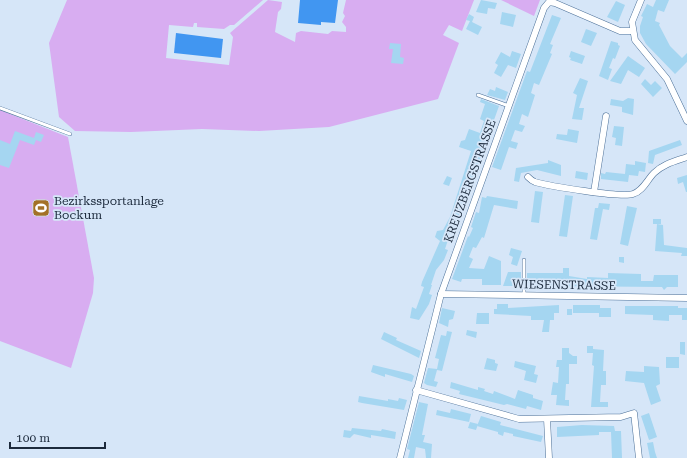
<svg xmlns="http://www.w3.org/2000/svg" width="687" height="458" viewBox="0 0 687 458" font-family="'Roboto Serif',serif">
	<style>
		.green { fill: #d8adf1 }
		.water { fill: #4196f1 }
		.building { fill: #a5d6f1 }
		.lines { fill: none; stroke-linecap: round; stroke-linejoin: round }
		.service-casing { stroke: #4c7098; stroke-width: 4 }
		.minor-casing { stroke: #4c7098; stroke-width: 7 }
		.service { stroke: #fff; stroke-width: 3 }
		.minor { stroke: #fff; stroke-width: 6 }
		.labels { text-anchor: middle; stroke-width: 3.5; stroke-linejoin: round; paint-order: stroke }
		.street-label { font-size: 12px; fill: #1c2a3c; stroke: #d6e6f8 }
		.poi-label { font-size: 12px; fill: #1c2a3c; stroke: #d6e6f8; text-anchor: start }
	</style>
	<rect width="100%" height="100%" fill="#d6e6f8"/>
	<g class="green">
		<polygon points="67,0 263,0 234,25 230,25 224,29 197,27 197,23 194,23 193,27 169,25 166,58 229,65 233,37 230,33 268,0 282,2 281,9 278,12 275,32 295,42 296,33 301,31 328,34 332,31 346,32 346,27 342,22 345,16 343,13 346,0 474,0 462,31 449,25 443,35 459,43 438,99 329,127 259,131 202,129 131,132 75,131 59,117 49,43"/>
		<polygon points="501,0 540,0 534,16"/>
		<polygon points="0,110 68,137 94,278 93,293 71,368 0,341"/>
	</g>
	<g class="water">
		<polygon points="300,0 338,0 335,23 321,22 321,25 298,23"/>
		<polygon points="176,33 223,39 221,58 174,53"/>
	</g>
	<g class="building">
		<polygon points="481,0 497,3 495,9 488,8 487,14 476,12"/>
		<polygon points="656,0 669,0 664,12 658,10 655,21 660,23 659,25 670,46 682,58 687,53 687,62 675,74 646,44 640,33 640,26 643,17 641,16 647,4 653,7"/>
		<polygon points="616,1 625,5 618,22 607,17"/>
		<polygon points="502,12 516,15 513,27 500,24"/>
		<polygon points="469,14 474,17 472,22 482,27 478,35 466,29 470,21 466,20"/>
		<polygon points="552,15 561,18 550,44 553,45 550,53 552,54 539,85 534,83 531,93 535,95 528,117 522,114 519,124 525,126 522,132 515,130 511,141 518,143 516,149 509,147 501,170 492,167 527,71 530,72"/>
		<polygon points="586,29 597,33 591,46 581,42"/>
		<polygon points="611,41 618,43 618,45 620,46 615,59 613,58 609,68 612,69 608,80 599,76"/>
		<polygon points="390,43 401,44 400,57 404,58 403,64 391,63 393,49 389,49"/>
		<polygon points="512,51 521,54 516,68 508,65 501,77 494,73 498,65 495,63 501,52 510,57"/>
		<polygon points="571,51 585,56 582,64 570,60 571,58 569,57"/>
		<polygon points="628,56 645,68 639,77 628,70 621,84 610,81"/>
		<polygon points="580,78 588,81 579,108 584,108 582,120 572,119 577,95 573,93"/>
		<polygon points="645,79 651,85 655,81 662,88 653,97 641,84"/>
		<polygon points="496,87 508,92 505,100 487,95 490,89 495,91"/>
		<polygon points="628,98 634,99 633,115 622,112 622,107 610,105 611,99 623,101"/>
		<polygon points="481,99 499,106 461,212 452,226 447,240 448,240 445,249 448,250 444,260 436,270 431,285 432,285 429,294 432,295 429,304 419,320 410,318 412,307 416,309 424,287 421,286 422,282 440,241 435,237 437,231 443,230 450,217 471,151 459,147 461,141 465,140 469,129 480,133 484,121 480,119 485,104 480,102"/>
		<polygon points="614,126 624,127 622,146 615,145 616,138 612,137"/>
		<polygon points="568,129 579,131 577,143 556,139 557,134 567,135"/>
		<polygon points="15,131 34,138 36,132 44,135 41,142 36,140 34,145 20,140 9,168 0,165 0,140 10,144"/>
		<polygon points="680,140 682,145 655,155 653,164 648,163 649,151"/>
		<polygon points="548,160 561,165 561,176 537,170 521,173 519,182 514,181 516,168 548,163"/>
		<polygon points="635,161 646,163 645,172 639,171 638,176 629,175 628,182 601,179 601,173 605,174 606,172 625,174 626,164 635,165"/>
		<polygon points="576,171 588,173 587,180 575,178"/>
		<polygon points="687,175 687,192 686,192 683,182 678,184 677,178"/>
		<polygon points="447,176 452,178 449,186 443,184"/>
		<polygon points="535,191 543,192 539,223 531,222"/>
		<polygon points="565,195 573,196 567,237 559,236"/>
		<polygon points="487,196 518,201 517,209 494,205 484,238 482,237 476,248 473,247 469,257 473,259 469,268 484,269 489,256 501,261 501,285 482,285 482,279 462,279 461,282 452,279 468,236 469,237 473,228 471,227 476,212 479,213 482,197 486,198"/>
		<polygon points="599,203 610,204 609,210 603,209 597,240 590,239 595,208 598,208"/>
		<polygon points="627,206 637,208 628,246 620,244"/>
		<rect x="653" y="219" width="8" height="5"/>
		<polygon points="657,224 663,225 664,245 687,248 687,256 681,256 682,253 655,251"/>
		<polygon points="511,248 522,251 517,266 511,264 513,257 509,255"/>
		<polygon points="619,257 624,257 624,263 619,262"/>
		<polygon points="563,268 569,268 569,276 587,279 587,277 608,278 608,273 641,274 641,281 653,281 654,275 678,275 678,287 667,287 664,290 662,287 547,286 547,283 527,283 527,273 563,273"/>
		<polygon points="508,272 521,272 521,283 519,283 519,286 503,286"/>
		<polygon points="497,304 508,304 508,308 559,305 559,313 554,313 554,320 550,320 549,332 542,332 544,320 531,320 531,316 494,314 494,309 497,309"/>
		<polygon points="573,305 600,305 600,308 611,308 611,317 599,317 599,313 573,313"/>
		<polygon points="625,306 678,306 678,308 687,308 687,320 682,320 682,315 669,315 669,321 653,320 653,315 625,314"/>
		<polygon points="442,308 455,311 453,319 449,320 448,327 439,323"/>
		<rect x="567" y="309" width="5" height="6"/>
		<polygon points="477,313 489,313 489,324 476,324"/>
		<polygon points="467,330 477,332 476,338 466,335"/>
		<polygon points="447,331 452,332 442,371 437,370 434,381 438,382 436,387 427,385 424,383 428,368 437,369 439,359 435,358 441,335 446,336"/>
		<polygon points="384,332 397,338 396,340 421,351 419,358 381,339"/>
		<polygon points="680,342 685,342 685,355 680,354"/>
		<polygon points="587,346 593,346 593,349 604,350 603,371 606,371 606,385 601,385 600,402 608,402 608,407 591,407 594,366 592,365 593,353 587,353"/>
		<polygon points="562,348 569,348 569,353 573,356 577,356 577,364 569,364 569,384 566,384 565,400 569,400 569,406 556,405 557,395 551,395 553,382 558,383 559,367 556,367 557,360 562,360"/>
		<rect x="666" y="357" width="13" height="11"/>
		<polygon points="487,358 495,360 495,363 498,364 496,371 484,369"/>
		<polygon points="515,361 536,366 534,374 538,375 536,383 524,380 526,371 514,367"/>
		<polygon points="373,365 411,374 414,376 412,382 385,374 385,377 371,372"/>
		<polygon points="644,366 659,367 660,384 656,386 661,401 651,405 644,383 625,381 626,371 644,372"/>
		<polygon points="451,382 478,390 478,387 485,389 484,391 493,394 494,391 515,399 518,390 533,395 533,398 543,401 541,410 527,406 526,409 507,404 504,405 459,394 460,391 450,388"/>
		<polygon points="359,396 388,401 388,399 398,401 399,398 407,400 404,410 362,403 358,402"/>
		<polygon points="419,402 428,404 422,435 425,435 423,442 432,444 431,458 426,458 425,449 416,447 414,458 408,458 410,450 407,449"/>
		<polygon points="451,409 471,414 469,422 436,415 437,410 450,413"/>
		<polygon points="649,413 657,437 649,440 641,416"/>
		<polygon points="481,416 501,422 500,425 543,436 541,442 513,436 513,434 504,432 503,436 498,434 498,432 477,426"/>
		<polygon points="470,422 478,424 476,430 468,428"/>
		<polygon points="582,425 614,426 615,431 621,431 622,458 612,458 611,432 599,432 599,435 557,437 557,427"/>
		<polygon points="352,428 381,431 382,429 396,432 395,439 371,435 371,438 354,434 350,438 343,437 344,430 351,431"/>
		<polygon points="653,442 655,452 657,458 650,458 647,443"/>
	</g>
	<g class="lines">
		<defs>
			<g id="service">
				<polyline points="478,95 509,106"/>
				<polyline points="0,108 70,134"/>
				<polyline points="524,260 524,296"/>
			</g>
			<g id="minor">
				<polyline points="641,0 632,22 635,40 667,79 687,121"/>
				<path d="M528,177C530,179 532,181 535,182C549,186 621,198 633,194C643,191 647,180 654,173C663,164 676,161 687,157"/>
				<polyline points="594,192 606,116"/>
				<polyline points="441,294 687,298"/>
				<polyline points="416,390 519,419 621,417 634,413 639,458"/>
				<polyline points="547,419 549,458"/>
				<polyline points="400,458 441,294 544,8 549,2 555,3 620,31 632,31"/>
			</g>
		</defs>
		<use href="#service" class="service-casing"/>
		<use href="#minor" class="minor-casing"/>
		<use href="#service" class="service"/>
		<use href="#minor" class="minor"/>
	</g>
	<defs>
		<symbol id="stadium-square" viewBox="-11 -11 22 22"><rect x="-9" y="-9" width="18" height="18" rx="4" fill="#a37127" stroke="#d6e6f8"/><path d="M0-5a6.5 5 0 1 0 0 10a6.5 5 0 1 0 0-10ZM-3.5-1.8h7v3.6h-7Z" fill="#fff"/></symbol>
	</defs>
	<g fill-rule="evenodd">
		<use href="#stadium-square" x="31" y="198" width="20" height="20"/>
	</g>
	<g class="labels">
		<g class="street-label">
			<text transform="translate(470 181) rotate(-70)" y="4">KREUZBERGSTRASSE</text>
			<text transform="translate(564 285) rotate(1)" y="4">WIESENSTRASSE</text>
		</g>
		<g class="poi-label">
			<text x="54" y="205">Bezirkssportanlage<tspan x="54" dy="14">Bockum</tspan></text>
		</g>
	</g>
	<path d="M10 442v6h95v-6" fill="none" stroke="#1c2a3c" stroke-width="2"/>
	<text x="16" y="442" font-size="12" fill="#1c2a3c" stroke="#d6e6f8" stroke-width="3" paint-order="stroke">100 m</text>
</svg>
